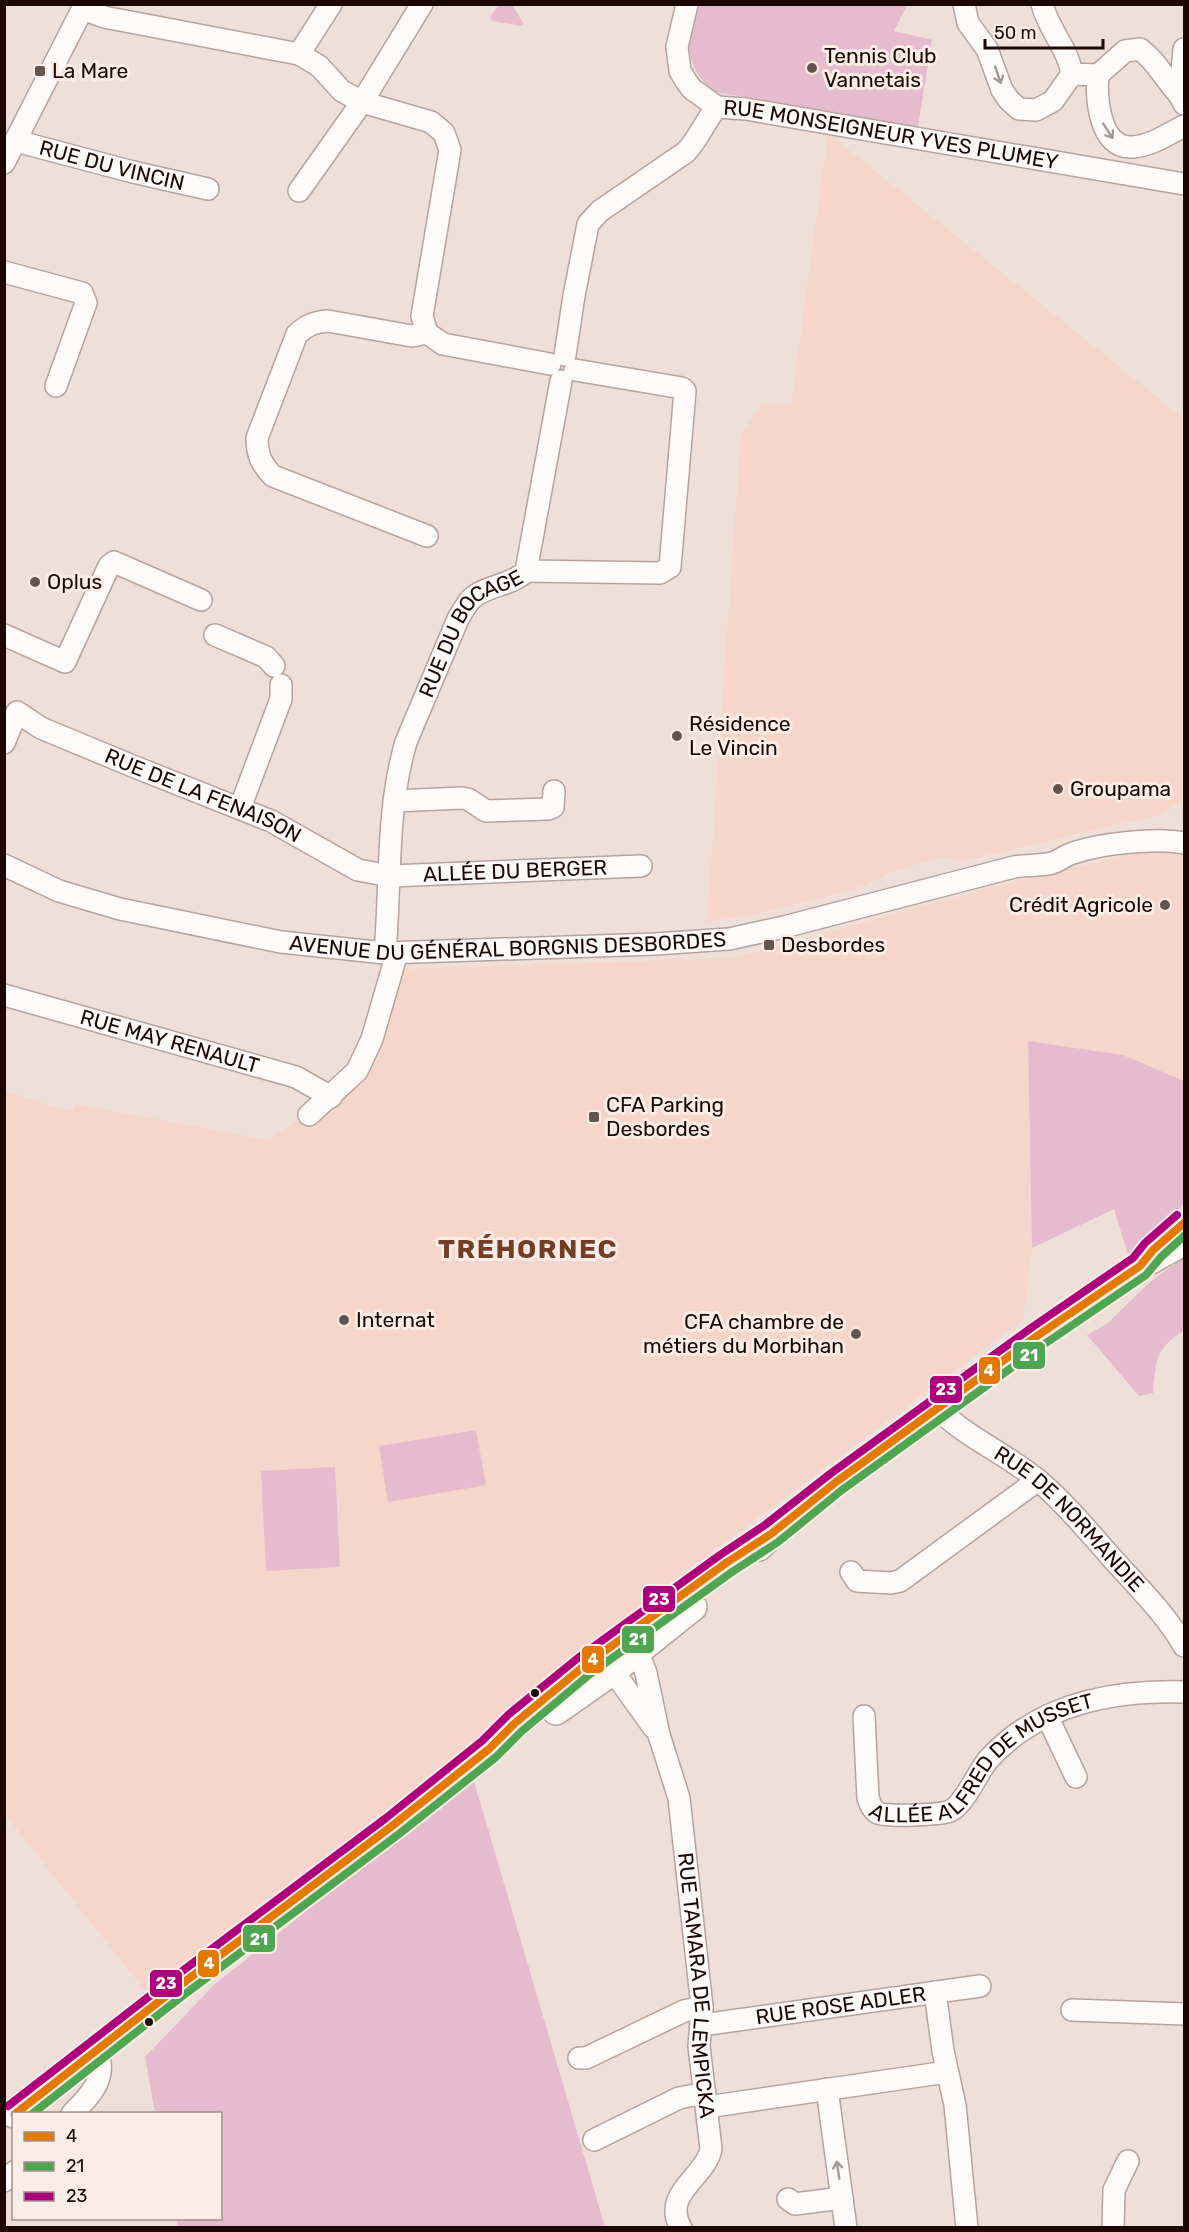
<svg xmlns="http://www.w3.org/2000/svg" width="1189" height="2232" viewBox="0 0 1189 2232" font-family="Rubik,sans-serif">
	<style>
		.built { fill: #f6d6ca }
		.green { fill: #e5bbcd }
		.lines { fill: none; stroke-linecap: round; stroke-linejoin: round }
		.minor-casing { stroke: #b6a39c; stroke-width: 24 }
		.major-casing { stroke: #b6a39c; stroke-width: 30 }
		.minor { stroke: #fdfaf9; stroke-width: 21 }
		.major { stroke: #fdfaf9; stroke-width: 27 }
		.bus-1-casing { stroke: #faece6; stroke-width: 12 }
		.bus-2-casing { stroke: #faece6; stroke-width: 12 }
		.bus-3-casing { stroke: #faece6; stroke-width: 12 }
		.bus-1 { stroke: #e47900; stroke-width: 8 }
		.bus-2 { stroke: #50a553; stroke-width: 8 }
		.bus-3 { stroke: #ad007c; stroke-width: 8 }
		.oneway { stroke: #a39996 }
		.poi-dot { fill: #66534d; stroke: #faece6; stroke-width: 2 }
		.bus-dot { fill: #1d0702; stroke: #faece6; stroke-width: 2 }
		.labels { text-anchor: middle; stroke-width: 6; stroke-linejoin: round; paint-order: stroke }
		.poi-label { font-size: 21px; fill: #1d0702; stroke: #faece6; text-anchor: start }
		.street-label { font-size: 21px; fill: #1d0702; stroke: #faece6 }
		.district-label { font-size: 27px; font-weight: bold; letter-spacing: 1.5px; fill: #733d26; stroke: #faece6 }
		.line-badge { stroke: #faece6; stroke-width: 2 }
		.badge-label { font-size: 16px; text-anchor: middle; font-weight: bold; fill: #fff }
	</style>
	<rect width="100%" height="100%" fill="#efdfd9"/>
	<g class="built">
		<polygon points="828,133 1184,419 1184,798 1163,814 963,861 943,857 890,872 865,886 754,914 707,922 741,433 763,404 791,405"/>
		<polygon points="1159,848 1184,852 1184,1081 1123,1055 1028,1041 1032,1248 1023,1320 650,1598 463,1750 149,1996 5,1814 5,1091 71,1112 75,1104 268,1140 304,1116 340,1082 362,1038 377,995 377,970 732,958 1018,880"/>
	</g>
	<g class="green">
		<polygon points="500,4 512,5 524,24 521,26 492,21 490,17"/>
		<path d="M699,4L907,5L894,31L932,40L918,127L716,92C699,82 686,58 690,38C692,26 697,16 699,4Z"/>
		<polygon points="1028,1041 1123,1055 1184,1081 1184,1203 1177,1214 1128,1255 1114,1209 1032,1248"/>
		<path d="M1184,1258V1330C1155,1350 1156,1359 1153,1393L1139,1396L1087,1335L1108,1323L1151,1281Z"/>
		<polygon points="476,1430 486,1485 388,1502 379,1446"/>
		<polygon points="335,1467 340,1567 266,1571 261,1471"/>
		<polygon points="473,1778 605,2227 179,2227 176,2219 220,2218 220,2114 155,2113 145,2057 214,1985"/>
	</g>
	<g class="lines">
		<defs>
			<g id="minor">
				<path id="s1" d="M687,4L677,47L680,71L686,81L692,89L717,107L746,109L1184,184"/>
				<polyline points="964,4 968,23 987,49 1002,90 1009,100 1019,109 1036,110 1053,101 1072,74"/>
				<path d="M1042,4C1048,29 1068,48 1072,74L1098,75L1125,51L1140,49C1154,60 1158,68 1168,81C1175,91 1180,93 1184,104"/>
				<polyline points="83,9 104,17 299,54 331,4"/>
				<polyline points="299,54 319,66 342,91 362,102 431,122 444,133 450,150 422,316 427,333 443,344 550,364"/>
				<path d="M1098,75C1096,97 1099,149 1132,147C1151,146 1168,134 1184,126"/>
				<polyline points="1180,92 1184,49"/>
				<path id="s2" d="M16,141L133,172L208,189"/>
				<polyline points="4,163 85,4"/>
				<polyline points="299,191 362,102 422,4"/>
				<polyline points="4,272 82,293 86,303 56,386"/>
				<path d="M427,333L412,336L328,321C315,322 307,325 297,334L257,438C257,454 261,464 273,476L427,536"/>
				<path d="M565,355L574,296L588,224L600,211L686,152C699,138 705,121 717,107"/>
				<polyline points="526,571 561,381"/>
				<polyline points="4,635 65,662 109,566 114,562 201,600"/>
				<polyline points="215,635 266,657 274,666"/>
				<path id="s3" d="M4,743L17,712L41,728L135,767L271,821L358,870L390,876L641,866"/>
				<polyline points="394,801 462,798 468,799 486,811 548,809 553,807 554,791"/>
				<polyline points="240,808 281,699 281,685"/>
				<path id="s4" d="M4,865L59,891L120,909L281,942L385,953L655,944L729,939L784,927L1014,867C1026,865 1040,866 1052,863C1059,861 1066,855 1073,853C1100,844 1156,837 1184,843"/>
				<path id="s5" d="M385,953C391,883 386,810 406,742L458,619C462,612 466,605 471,599C486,585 512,586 526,571L660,573L670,567L685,391L682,388L575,370"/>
				<path id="s6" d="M4,995L296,1077L331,1097"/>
				<polyline points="309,1115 357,1071 372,1039 397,953"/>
				<path id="s7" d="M938,1409C967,1438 1007,1454 1039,1481C1065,1503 1088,1531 1111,1557C1137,1586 1165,1613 1184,1646"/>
				<polyline points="851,1572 857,1581 891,1583 900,1581 1038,1480"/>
				<path id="s8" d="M630,1641L638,1652L646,1673L659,1735L679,1798L702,2007L699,2046L711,2149C706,2177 661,2193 681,2228"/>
				<polyline points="610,1658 613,1671 654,1728"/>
				<path id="s9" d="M864,1716L868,1798C870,1803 872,1810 878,1813C886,1817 941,1815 950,1811C965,1804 977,1773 988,1760C1038,1704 1113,1690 1184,1692"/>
				<polyline points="1047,1716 1076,1777"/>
				<polyline points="935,1992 943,2051 955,2105 967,2228"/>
				<polyline points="1072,2010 1184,2014"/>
				<path id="s10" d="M702,2025L980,1986"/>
				<polyline points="579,2058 586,2058 684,2011 702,2007"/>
				<polyline points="827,2089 846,2228"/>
				<polyline points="707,2107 947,2072"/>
				<path d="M72,2114C91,2094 108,2079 97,2050"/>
				<polyline points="594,2140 679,2098 705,2093"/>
				<polyline points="4,2181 14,2172"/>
				<polyline points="788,2199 795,2204 842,2198"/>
				<polyline points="1113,2228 1114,2190 1128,2161"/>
			</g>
			<g id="major">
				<polyline points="759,1547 782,1524 836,1482 1037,1336 1140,1266 1178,1245 1184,1239"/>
				<polyline points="556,1711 613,1671 693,1607"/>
				<polyline points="14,2114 175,1989 392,1826 489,1749 515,1723 584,1666 726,1563 771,1534"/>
			</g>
		</defs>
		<use href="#minor" class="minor-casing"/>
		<use href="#major" class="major-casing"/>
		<use href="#minor" class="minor"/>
		<use href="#major" class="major"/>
		<defs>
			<polyline id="bus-1" points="15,2114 175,1989 392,1826 489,1749 515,1723 584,1666 726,1563 771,1534 836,1482 1037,1336 1140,1266 1153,1250 1184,1223"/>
			<polyline id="bus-2" points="32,2114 181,1997 399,1834 496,1757 522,1731 590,1674 732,1572 778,1542 842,1490 1043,1345 1146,1275 1161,1257 1184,1236"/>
			<polyline id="bus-3" points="8,2106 169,1981 386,1818 482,1741 508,1715 578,1658 720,1555 765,1525 830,1474 1031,1328 1133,1258 1145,1243 1177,1215"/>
		</defs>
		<use href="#bus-1" class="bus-1-casing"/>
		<use href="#bus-2" class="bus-2-casing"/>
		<use href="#bus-3" class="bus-3-casing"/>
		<use href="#bus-1" class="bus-1"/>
		<use href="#bus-2" class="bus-2"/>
		<use href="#bus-3" class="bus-3"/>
	</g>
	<defs><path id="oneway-shaft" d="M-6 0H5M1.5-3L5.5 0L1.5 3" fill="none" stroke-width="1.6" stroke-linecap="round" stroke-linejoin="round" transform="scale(1.5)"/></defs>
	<g class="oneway">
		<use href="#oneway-shaft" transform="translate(998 75) rotate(71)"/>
		<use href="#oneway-shaft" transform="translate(1108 131) rotate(57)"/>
		<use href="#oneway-shaft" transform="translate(838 2170) rotate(-98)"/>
	</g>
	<g class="poi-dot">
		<circle cx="812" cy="68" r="6"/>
		<rect x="34" y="65" width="12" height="12" rx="3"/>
		<circle cx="35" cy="582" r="6"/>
		<circle cx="677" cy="736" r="6"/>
		<circle cx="1058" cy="789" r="6"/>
		<circle cx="1165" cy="905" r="6"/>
		<rect x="763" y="939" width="12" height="12" rx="3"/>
		<rect x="588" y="1111" width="12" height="12" rx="3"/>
		<circle cx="344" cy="1320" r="6"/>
		<circle cx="856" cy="1334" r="6"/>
	</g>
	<g class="bus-dot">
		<circle cx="535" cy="1693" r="5"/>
		<circle cx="149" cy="2022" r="5"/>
	</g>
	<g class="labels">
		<g class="poi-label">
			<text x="824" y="63">Tennis Club<tspan x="824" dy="24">Vannetais</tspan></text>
			<text x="52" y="78">La Mare</text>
			<text x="47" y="589">Oplus</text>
			<text x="689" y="731">Résidence<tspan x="689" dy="24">Le Vincin</tspan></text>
			<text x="1070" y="796">Groupama</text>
			<text x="1153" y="912" text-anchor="end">Crédit Agricole</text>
			<text x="781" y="952">Desbordes</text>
			<text x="606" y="1112">CFA Parking<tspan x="606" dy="24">Desbordes</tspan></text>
			<text x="356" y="1327">Internat</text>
			<text x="844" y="1329" text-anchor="end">CFA chambre de<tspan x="844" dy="24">métiers du Morbihan</tspan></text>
		</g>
		<g class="street-label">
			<text dy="7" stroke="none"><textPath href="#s1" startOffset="297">RUE MONSEIGNEUR YVES PLUMEY</textPath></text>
			<text dy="7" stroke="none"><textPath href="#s2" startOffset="99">RUE DU VINCIN</textPath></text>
			<text dy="7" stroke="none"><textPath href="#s5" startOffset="344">RUE DU BOCAGE</textPath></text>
			<text dy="7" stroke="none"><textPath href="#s3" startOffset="238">RUE DE LA FENAISON</textPath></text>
			<text dy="7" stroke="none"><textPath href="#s3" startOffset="568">ALLÉE DU BERGER</textPath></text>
			<text dy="7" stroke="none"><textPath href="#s4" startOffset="516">AVENUE DU GÉNÉRAL BORGNIS DESBORDES</textPath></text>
			<text dy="7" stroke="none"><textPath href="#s6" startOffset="172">RUE MAY RENAULT</textPath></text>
			<text dy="7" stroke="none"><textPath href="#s7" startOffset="172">RUE DE NORMANDIE</textPath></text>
			<text dy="7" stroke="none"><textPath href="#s9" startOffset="226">ALLÉE ALFRED DE MUSSET</textPath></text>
			<text dy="7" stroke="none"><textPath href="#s8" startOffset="354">RUE TAMARA DE LEMPICKA</textPath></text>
			<text dy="7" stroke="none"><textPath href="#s10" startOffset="140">RUE ROSE ADLER</textPath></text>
		</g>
		<g class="district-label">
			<text x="528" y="1258">TRÉHORNEC</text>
		</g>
	</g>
	<g class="line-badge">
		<rect x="1012" y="1341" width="34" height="29" rx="6" fill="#50a553"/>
		<rect x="978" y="1356" width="23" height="29" rx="6" fill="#e47900"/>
		<rect x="929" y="1375" width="34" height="29" rx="6" fill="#ad007c"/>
		<rect x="642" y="1585" width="34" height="28" rx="6" fill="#ad007c"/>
		<rect x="621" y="1625" width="34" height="29" rx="6" fill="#50a553"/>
		<rect x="581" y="1645" width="24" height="29" rx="6" fill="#e47900"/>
		<rect x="242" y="1924" width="34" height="29" rx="6" fill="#50a553"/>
		<rect x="197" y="1949" width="23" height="29" rx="6" fill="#e47900"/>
		<rect x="149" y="1969" width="34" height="29" rx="6" fill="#ad007c"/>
	</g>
	<g class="badge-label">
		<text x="1029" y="1361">21</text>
		<text x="989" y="1376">4</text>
		<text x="946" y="1395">23</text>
		<text x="659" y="1605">23</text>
		<text x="638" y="1645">21</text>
		<text x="593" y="1665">4</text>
		<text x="259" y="1945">21</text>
		<text x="209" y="1969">4</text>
		<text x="166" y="1989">23</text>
	</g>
	<rect width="1189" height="2232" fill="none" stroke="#1d0702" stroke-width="12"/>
	<rect x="12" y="2112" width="210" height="108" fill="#faece6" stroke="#a2908b" stroke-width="1.5"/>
	<rect x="24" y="2132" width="30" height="9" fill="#e47900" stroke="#a2908b" stroke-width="1.5"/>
	<text x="66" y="2142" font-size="18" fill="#1d0702">4</text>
	<rect x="24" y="2162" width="30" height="9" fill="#50a553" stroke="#a2908b" stroke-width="1.5"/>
	<text x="66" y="2172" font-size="18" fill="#1d0702">21</text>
	<rect x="24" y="2192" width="30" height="9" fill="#ad007c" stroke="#a2908b" stroke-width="1.5"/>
	<text x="66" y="2202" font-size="18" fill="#1d0702">23</text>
	<path d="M985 39v9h118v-9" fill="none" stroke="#1d0702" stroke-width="3"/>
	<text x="994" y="39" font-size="18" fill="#1d0702" stroke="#faece6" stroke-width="4.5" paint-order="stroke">50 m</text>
</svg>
